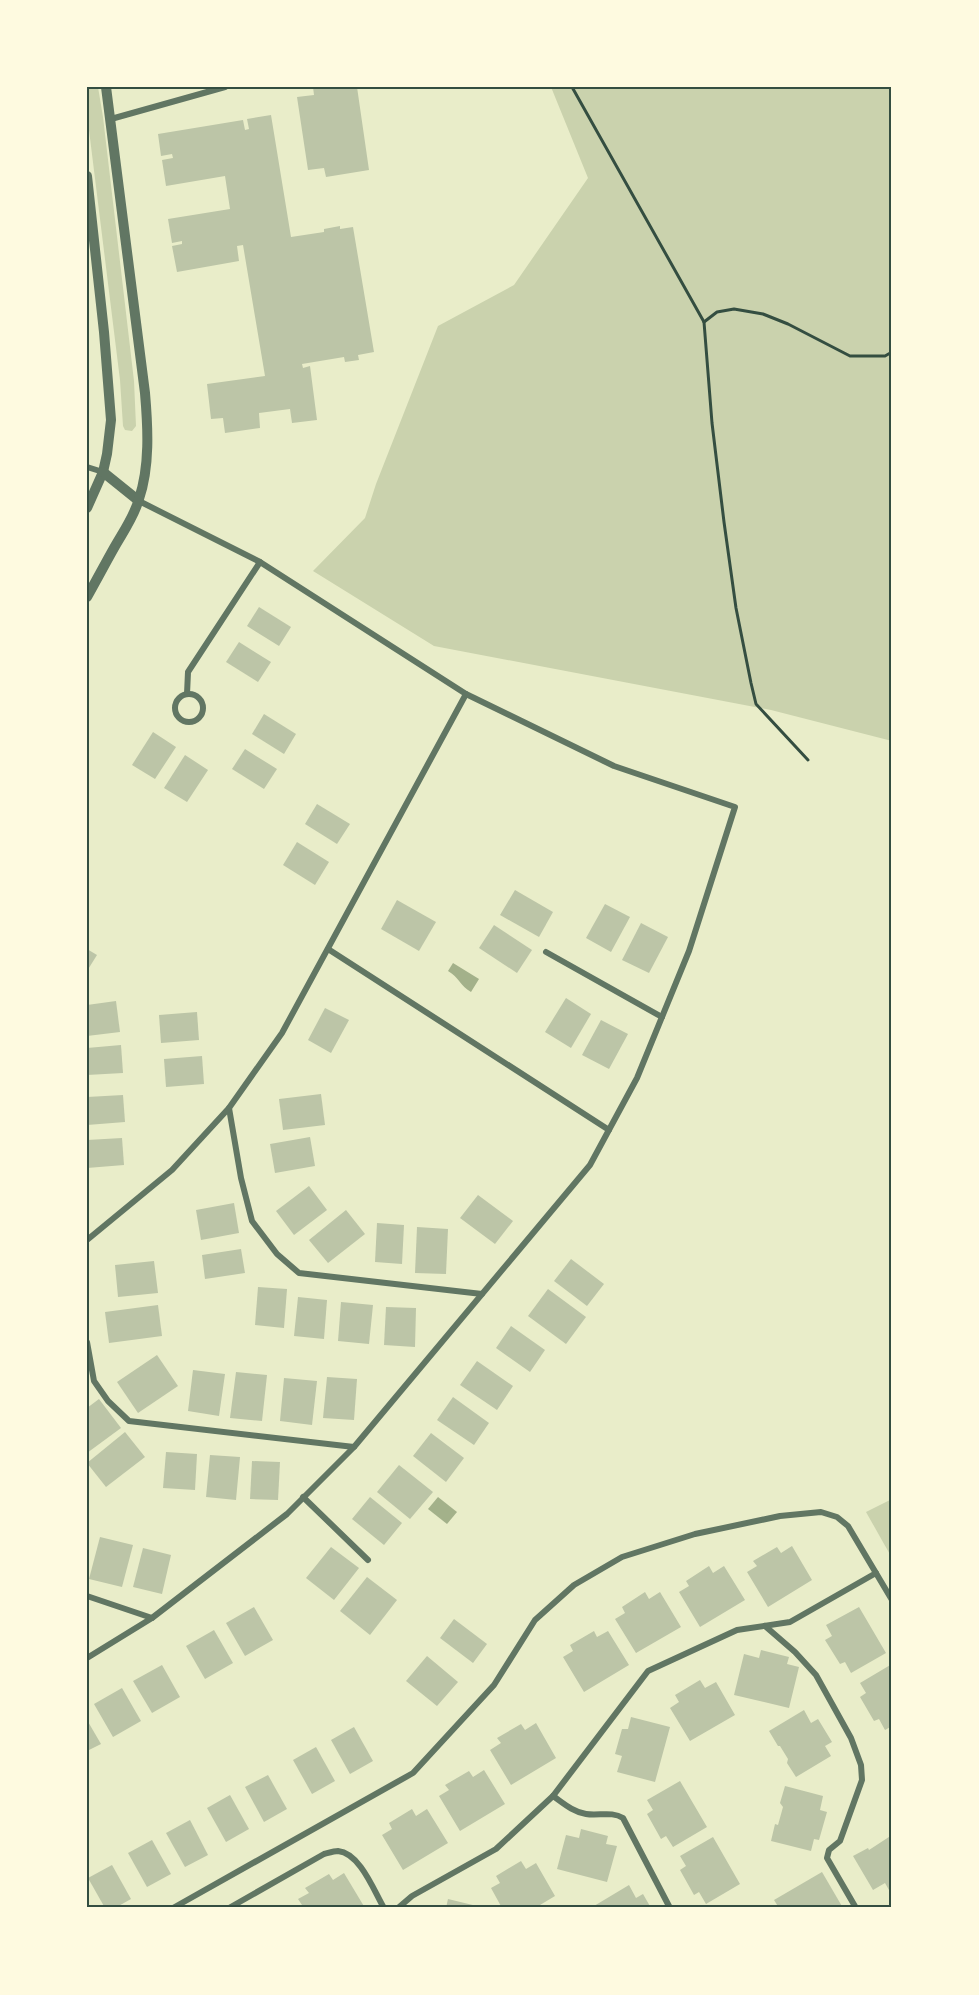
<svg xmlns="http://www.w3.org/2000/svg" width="979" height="1995" viewBox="0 0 979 1995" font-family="'Asap Condensed',sans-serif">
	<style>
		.green { fill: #cad2ad }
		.water { fill: #a3b18a }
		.building { fill: #bcc5a7 }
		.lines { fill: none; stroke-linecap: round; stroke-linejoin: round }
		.path { stroke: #344e41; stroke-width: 3 }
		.minor { stroke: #617663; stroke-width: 6 }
		.tertiary { stroke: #617663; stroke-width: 10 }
		.neatline { fill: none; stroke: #344e41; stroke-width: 2 }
	</style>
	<rect width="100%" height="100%" fill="#e9edc9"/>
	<g class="green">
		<polygon points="87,87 98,87 103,117 134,381 136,426 132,431 125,430 123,426 120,380 87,114"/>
		<polygon points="551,87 892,87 892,741 771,710 434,646 313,571 365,518 376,484 438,326 514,285 588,178"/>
		<polygon points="892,1499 892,1558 866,1512"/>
	</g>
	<g class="water">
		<path d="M453,963L479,979L471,992C460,986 459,977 448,971Z"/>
		<polygon points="438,1497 457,1512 447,1524 428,1509"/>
	</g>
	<g class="building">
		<polygon points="313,87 357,87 369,170 326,177 324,168 308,170 297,97 314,95"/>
		<polygon points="271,115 291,237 324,232 324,229 340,226 340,229 353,227 374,352 358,355 359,360 345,362 344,357 302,364 303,368 310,366 317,420 292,423 290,409 259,413 260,428 225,433 223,418 211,419 207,384 265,376 243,245 237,246 239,261 177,272 172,246 182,244 182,241 172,243 168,219 230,209 225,176 166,186 162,160 173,158 172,154 161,156 158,134 243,120 245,130 249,129 247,119"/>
		<polygon points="259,607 291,627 279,646 247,626"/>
		<polygon points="239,642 271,662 258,682 226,662"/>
		<polygon points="264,714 296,734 284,754 252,734"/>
		<polygon points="153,732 176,747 155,779 132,765"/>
		<polygon points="245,749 277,769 264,789 232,769"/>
		<polygon points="185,755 208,770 187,802 164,788"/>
		<polygon points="317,804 350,824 337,844 305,824"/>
		<polygon points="297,842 329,862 315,885 283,865"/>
		<polygon points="515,890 553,912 539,937 500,915"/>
		<polygon points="397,900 436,922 419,951 381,929"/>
		<polygon points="605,904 630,917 611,952 586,938"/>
		<polygon points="641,923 668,937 649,973 622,960"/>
		<polygon points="494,925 532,950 517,973 479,948"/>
		<polygon points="87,949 97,955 87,971"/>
		<polygon points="566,998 591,1014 571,1048 545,1032"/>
		<polygon points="116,1001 120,1032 87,1036 87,1005"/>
		<polygon points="325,1008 349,1020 331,1053 308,1040"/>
		<polygon points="197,1012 199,1040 161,1043 159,1015"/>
		<polygon points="601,1020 628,1034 609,1069 582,1055"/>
		<polygon points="121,1045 123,1073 87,1075 87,1048"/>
		<polygon points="202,1056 204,1084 166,1087 164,1059"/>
		<polygon points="321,1094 325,1125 283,1130 279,1099"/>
		<polygon points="123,1095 125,1122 87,1125 87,1097"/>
		<polygon points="310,1137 315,1166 275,1173 270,1144"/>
		<polygon points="122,1138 124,1165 87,1168 87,1140"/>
		<polygon points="309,1186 327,1210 294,1235 276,1211"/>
		<polygon points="478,1195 513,1221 495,1244 460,1218"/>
		<polygon points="234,1203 239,1233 201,1240 196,1210"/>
		<polygon points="346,1210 365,1234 328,1263 309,1240"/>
		<polygon points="377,1223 404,1225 402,1264 375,1262"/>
		<polygon points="417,1227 448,1229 446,1274 415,1273"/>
		<polygon points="241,1249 245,1273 205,1279 202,1255"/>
		<polygon points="571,1259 604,1284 587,1306 554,1281"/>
		<polygon points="154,1261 158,1293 118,1297 115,1265"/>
		<polygon points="258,1287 287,1289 284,1328 255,1325"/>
		<polygon points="548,1289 586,1317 566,1344 528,1316"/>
		<polygon points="298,1297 327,1300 324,1339 294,1336"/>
		<polygon points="341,1302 373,1305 369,1344 338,1341"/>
		<polygon points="158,1305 162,1336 109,1343 105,1312"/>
		<polygon points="386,1307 416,1308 415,1347 384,1345"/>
		<polygon points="511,1326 545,1350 530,1372 496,1348"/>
		<polygon points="157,1355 178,1386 138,1413 117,1382"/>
		<polygon points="477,1361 513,1386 497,1410 460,1385"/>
		<polygon points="193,1370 225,1374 219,1416 188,1411"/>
		<polygon points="236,1372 267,1375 262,1421 230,1418"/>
		<polygon points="327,1377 357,1379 354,1420 323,1418"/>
		<polygon points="284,1378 317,1381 312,1425 280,1421"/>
		<polygon points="453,1397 489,1423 474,1445 437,1420"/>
		<polygon points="99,1399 121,1428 87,1453 87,1408"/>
		<polygon points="125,1432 145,1457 106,1487 87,1463"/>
		<polygon points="431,1433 464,1458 446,1482 413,1456"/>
		<polygon points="166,1452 197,1454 195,1490 163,1488"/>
		<polygon points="210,1455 240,1457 236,1500 206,1497"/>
		<polygon points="252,1461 280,1462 278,1500 250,1499"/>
		<polygon points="399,1465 433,1492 410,1519 377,1492"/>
		<polygon points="370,1497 402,1523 384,1545 352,1519"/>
		<polygon points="100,1537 133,1545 122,1587 89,1579"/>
		<polygon points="792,1546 812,1580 768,1607 747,1572 757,1566 753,1561 777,1547 781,1553"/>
		<polygon points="331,1547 359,1568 334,1600 306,1578"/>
		<polygon points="143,1548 171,1555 162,1594 133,1587"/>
		<polygon points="709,1566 713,1573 724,1566 745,1600 700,1627 679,1592 689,1586 686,1581"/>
		<polygon points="367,1577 397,1600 370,1635 340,1611"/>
		<polygon points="645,1592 649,1599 660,1592 681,1627 636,1653 615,1619 625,1613 622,1607"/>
		<polygon points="254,1607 273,1640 245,1656 226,1623"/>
		<polygon points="859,1607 886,1653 851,1673 845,1662 840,1664 825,1640 832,1636 826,1625"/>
		<polygon points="454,1619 487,1644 473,1663 440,1638"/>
		<polygon points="214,1630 233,1663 205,1679 186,1646"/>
		<polygon points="594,1631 597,1637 608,1631 629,1665 584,1692 563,1657 573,1651 570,1645"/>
		<polygon points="761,1650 789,1657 787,1664 799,1667 789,1708 734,1695 744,1654 759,1658"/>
		<polygon points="427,1656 458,1682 437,1706 406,1681"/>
		<polygon points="892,1664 892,1726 885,1730 879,1719 874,1721 860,1697 866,1693 860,1683"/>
		<polygon points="162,1665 180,1697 152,1713 133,1681"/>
		<polygon points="700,1680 705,1688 716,1682 735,1715 690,1741 670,1708 679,1702 675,1695"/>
		<polygon points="122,1688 141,1721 113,1737 94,1704"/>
		<polygon points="804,1710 811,1723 818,1719 832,1742 825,1746 831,1756 796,1777 787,1763 788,1759 780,1746 778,1746 769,1731"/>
		<polygon points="631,1717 670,1727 655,1782 617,1772 622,1756 615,1754 622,1729 628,1729"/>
		<polygon points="87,1720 101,1744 87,1751"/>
		<polygon points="536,1723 556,1758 511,1785 490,1750 501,1743 497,1738 521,1724 525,1730"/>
		<polygon points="354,1727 373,1761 350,1774 331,1740"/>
		<polygon points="316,1747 335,1781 312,1794 293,1760"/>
		<polygon points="484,1770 505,1804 460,1831 439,1796 449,1790 445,1785 469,1771 473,1777"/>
		<polygon points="268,1775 287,1809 264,1822 245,1787"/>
		<polygon points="680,1781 707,1827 673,1847 666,1836 661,1839 647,1814 653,1810 647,1800"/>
		<polygon points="785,1786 823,1796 820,1810 827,1812 819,1840 814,1839 811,1851 771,1841 775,1824 778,1825 783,1807 780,1803"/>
		<polygon points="230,1795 249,1829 226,1842 207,1808"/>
		<polygon points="412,1809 416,1816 427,1809 448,1843 403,1870 382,1835 392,1829 389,1823"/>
		<polygon points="190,1820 208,1855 185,1867 166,1833"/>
		<polygon points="581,1829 608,1836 606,1844 617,1846 607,1882 557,1869 566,1835 579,1838"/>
		<polygon points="892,1835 892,1888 889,1890 885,1883 873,1890 853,1856 868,1848 869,1850"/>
		<polygon points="713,1837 740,1884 706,1904 699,1892 694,1895 680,1870 686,1866 680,1856"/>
		<polygon points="152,1840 171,1874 147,1887 128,1853"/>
		<polygon points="521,1861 526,1869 536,1863 555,1896 535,1908 502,1908 491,1888 500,1883 496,1876"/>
		<polygon points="112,1865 131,1899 115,1908 105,1908 88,1878"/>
		<polygon points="822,1872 843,1908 779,1908 774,1900"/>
		<polygon points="344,1873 365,1908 304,1908 298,1899 309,1893 305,1888 329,1874 333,1880"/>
		<polygon points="629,1885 636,1898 643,1894 651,1908 595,1908 594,1906"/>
		<polygon points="448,1899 481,1907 481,1908 446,1908"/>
	</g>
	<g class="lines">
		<g class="path">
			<polyline points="572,87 704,322 712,423 724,522 736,608 751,683 756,704 808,760"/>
			<polyline points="704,322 717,312 734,309 763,314 788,324 850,356 885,356 892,352"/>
		</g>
		<g class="minor">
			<polyline points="111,119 225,87"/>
			<polyline points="87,467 103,472"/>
			<circle cx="189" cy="708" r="14"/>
			<polyline points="187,694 188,672 260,562"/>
			<polyline points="328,949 609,1130"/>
			<polyline points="546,952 662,1017"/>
			<polyline points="229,1108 241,1178 252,1221 277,1254 299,1273 482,1294"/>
			<polyline points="87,1240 172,1170 229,1108 282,1033 466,694 260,562 139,501"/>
			<polyline points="87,1342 94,1381 108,1401 129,1421 354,1447"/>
			<polyline points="303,1497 368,1560"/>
			<polyline points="87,1596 152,1618"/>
			<polyline points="765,1626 795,1652 816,1675 851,1738 861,1765 862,1780 840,1841 829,1850 827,1858 856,1908"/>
			<polyline points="87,1658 152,1618 287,1514 354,1447 590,1165 637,1078 689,951 735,807 614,766 466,694"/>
			<path d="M553,1796C563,1803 573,1812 586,1814C599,1816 612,1811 623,1818L670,1908"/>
			<polyline points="173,1908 413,1773 494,1685 535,1620 574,1585 622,1557 695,1534 780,1516 821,1512 837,1517 848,1526 892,1600"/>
			<path d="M229,1908L324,1854C328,1853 334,1851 338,1851C360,1853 374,1891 384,1908"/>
			<polyline points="398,1908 412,1896 496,1849 553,1796 648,1671 737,1630 790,1622 876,1573"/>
		</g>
		<g class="tertiary">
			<polyline points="87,176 104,332 111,420 107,454 103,472 87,508"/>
			<polyline points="103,472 139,501"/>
			<path d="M87,597C96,581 105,564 114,548C123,532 134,517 139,499C150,466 148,428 145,393L106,87"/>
		</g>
	</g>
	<rect width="979" height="1995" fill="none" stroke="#fefae0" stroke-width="177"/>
	<rect x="88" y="88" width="802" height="1818" class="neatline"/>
</svg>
